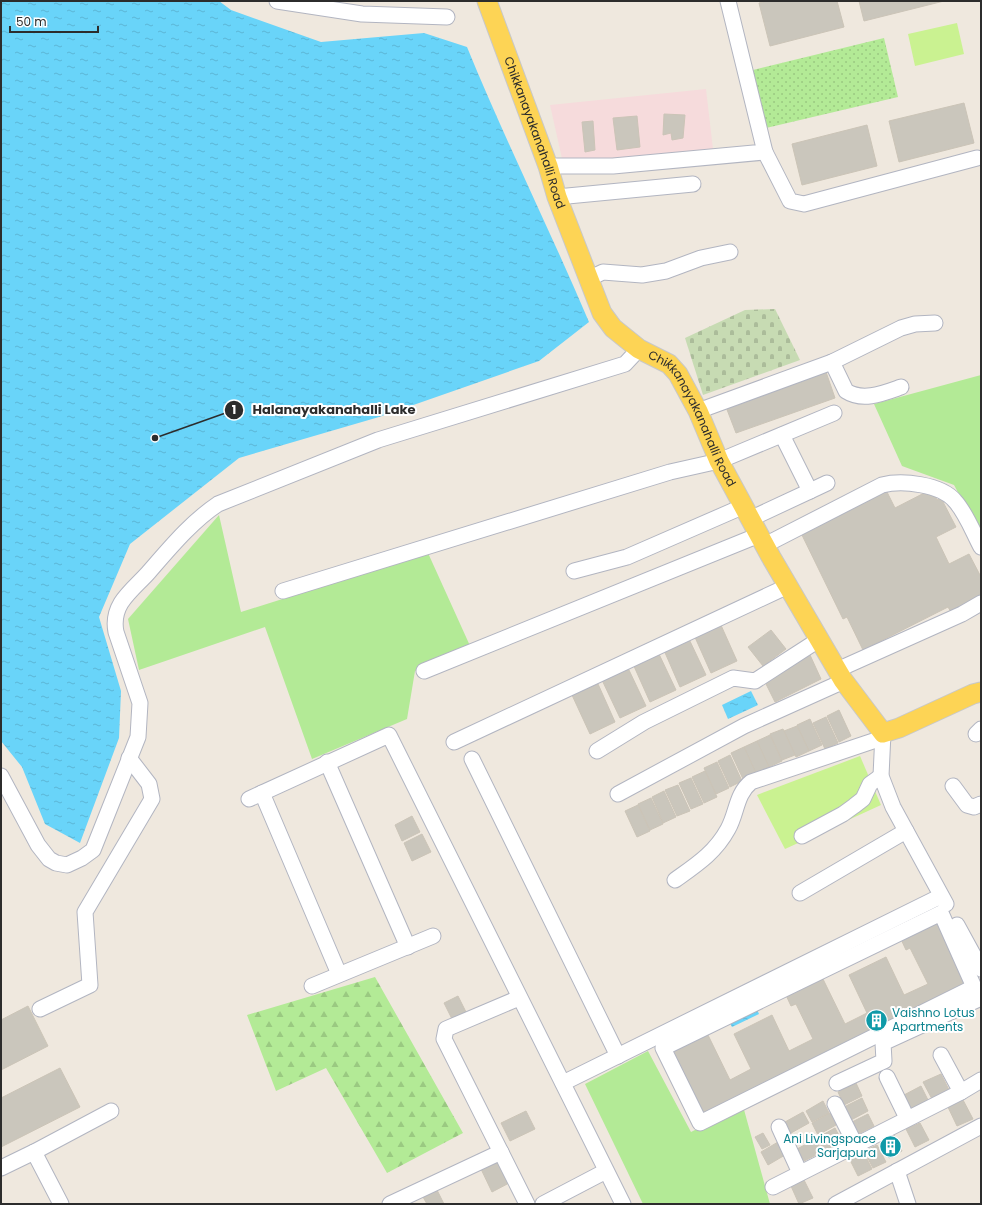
<svg xmlns="http://www.w3.org/2000/svg" width="982" height="1205" viewBox="0 0 982 1205" font-family="Poppins,sans-serif">
	<style>
		.medical { fill: #f6dbdc }
		.grass { fill: #b3ea96 }
		.forest { fill: url(#forest-firs) }
		.cemetery { fill: url(#cemetery-stones) }
		.garden { fill: url(#garden-dots) }
		.pitch { fill: #caf291 }
		.water { fill: url(#water-ripples) }
		.building { fill: #cac6bc; stroke: #cbc4b7 }
		.lines { fill: none; stroke-linecap: round; stroke-linejoin: round }
		.minor-casing { stroke: #b2b5c1; stroke-width: 17 }
		.major-casing { stroke: #c8c8c8; stroke-width: 21 }
		.minor { stroke: #fff; stroke-width: 15 }
		.major { stroke: #fdd455; stroke-width: 19 }
		.labels { text-anchor: middle; stroke-width: 4; stroke-linejoin: round; paint-order: stroke }
		.street-label { font-size: 12px; fill: #2c2c2c; stroke: #fff }
		.culture-label { font-size: 12px; fill: #0d838f; stroke: #fff; text-anchor: start }
		.leader { fill: none; stroke: #2c2c2c; stroke-width: 1.5 }
		.callout-dot { fill: #2c2c2c; stroke: #fff; stroke-width: 1.5 }
		.mark-label { font-size: 12px; text-anchor: middle; font-weight: bold; fill: #fff }
		.callout-label { font-size: 13px; text-anchor: middle; font-weight: bold; fill: #2c2c2c; stroke: #fff; stroke-width: 4; stroke-linejoin: round; paint-order: stroke }
	</style>
	<defs>
		<pattern id="forest-firs" width="22" height="20" patternUnits="userSpaceOnUse"><rect width="22" height="20" fill="#b3ea96"/><path d="M5 1l3.5 6h-7zM16 11l3.5 6h-7z" fill="#9ac981"/></pattern>
		<pattern id="cemetery-stones" width="16" height="16" patternUnits="userSpaceOnUse"><rect width="16" height="16" fill="#c7dbb3"/><path d="M2 7V4a2 2 0 0 1 4 0v3zM10 15v-3a2 2 0 0 1 4 0v3z" fill="#abbc9a"/></pattern>
		<pattern id="garden-dots" width="8" height="8" patternUnits="userSpaceOnUse"><rect width="8" height="8" fill="#b3ea96"/><path d="M2 2h.1M6 6h.1" fill="none" stroke="#9ac981" stroke-width="1.8" stroke-linecap="round"/></pattern>
		<pattern id="water-ripples" width="26" height="14" patternUnits="userSpaceOnUse"><rect width="26" height="14" fill="#69d4f9"/><path d="M2 4q2-2 4 0t4 0M15 11q2-2 4 0t4 0" fill="none" stroke="#5bb6d6"/></pattern>
	</defs>
	<rect width="100%" height="100%" fill="#efe8de"/>
	<polygon class="medical" points="706,89 713,149 563,163 550,105"/>
	<g class="grass">
		<polygon points="981,375 981,535 954,485 902,466 874,404"/>
		<polygon points="219,515 241,612 428,553 471,648 415,671 407,719 312,759 265,627 139,670 128,619"/>
		<polygon points="648,1051 691,1132 743,1106 770,1204 643,1204 585,1084"/>
	</g>
	<polygon class="forest" points="375,977 463,1133 387,1173 326,1068 276,1091 247,1015"/>
	<polygon class="cemetery" points="775,309 800,360 703,395 685,338 745,310"/>
	<polygon class="garden" points="884,38 898,97 766,128 753,70"/>
	<g class="pitch">
		<polygon points="957,23 964,54 915,66 908,34"/>
		<polygon points="860,756 881,805 785,849 757,795"/>
	</g>
	<g class="water">
		<path d="M1,1H219L231,10L321,42L424,33L467,47C505,140 550,230 589,322L539,361L379,417L239,458L130,544L99,617L121,691L119,738L80,843L45,824L22,767L1,741Z"/>
		<polygon points="751,691 758,705 728,719 722,705"/>
		<polygon points="755,1005 759,1014 732,1027 728,1019"/>
	</g>
	<g class="building">
		<polygon points="767,1 837,1 844,27 770,46 759,3"/>
		<polygon points="859,1 944,1 864,21"/>
		<polygon points="964,103 974,143 899,162 889,121"/>
		<polygon points="664,114 685,115 683,138 672,140 671,133 663,135"/>
		<polygon points="637,116 640,147 617,150 613,118"/>
		<polygon points="593,121 595,150 585,152 582,122"/>
		<polygon points="867,125 877,166 802,185 792,144"/>
		<polygon points="826,372 835,398 736,433 726,407"/>
		<polygon points="932,489 937,500 941,498 956,527 936,537 949,564 969,554 981,577 981,598 951,612 948,607 863,650 847,617 843,619 801,533 886,490 895,508"/>
		<polygon points="720,623 737,661 711,673 694,635"/>
		<polygon points="771,630 786,649 763,666 748,647"/>
		<polygon points="688,637 706,675 680,687 663,648"/>
		<polygon points="658,652 676,690 650,702 633,664"/>
		<polygon points="810,655 821,679 775,702 763,678"/>
		<polygon points="628,668 646,706 620,718 602,680"/>
		<polygon points="598,684 615,722 590,734 572,695"/>
		<polygon points="839,710 851,736 839,742 827,716"/>
		<polygon points="826,717 838,743 825,749 813,723"/>
		<polygon points="810,719 822,745 809,751 797,725"/>
		<polygon points="797,726 809,751 796,757 784,731"/>
		<polygon points="783,729 795,755 782,760 770,734"/>
		<polygon points="770,735 782,761 769,767 757,741"/>
		<polygon points="757,741 769,767 756,773 744,747"/>
		<polygon points="744,747 756,773 743,779 731,753"/>
		<polygon points="730,755 742,781 730,787 718,761"/>
		<polygon points="717,762 729,788 716,794 704,768"/>
		<polygon points="705,771 717,797 704,803 692,777"/>
		<polygon points="691,778 703,804 691,809 679,783"/>
		<polygon points="678,785 690,811 677,816 665,790"/>
		<polygon points="664,791 676,817 663,823 652,797"/>
		<polygon points="651,798 663,824 650,830 638,804"/>
		<polygon points="638,805 650,831 637,837 625,811"/>
		<polygon points="412,816 420,832 402,841 395,825"/>
		<polygon points="422,834 431,852 412,861 404,843"/>
		<polygon points="937,919 969,986 703,1116 670,1048 706,1031 730,1080 751,1069 734,1034 772,1015 789,1051 813,1039 796,1004 791,1006 785,993 821,975 845,1024 867,1013 849,975 886,957 904,995 928,984 910,948 906,950 900,937"/>
		<polygon points="458,996 466,1012 452,1019 444,1003"/>
		<polygon points="28,1006 48,1046 1,1070 1,1020"/>
		<polygon points="60,1068 80,1107 1,1147 1,1098"/>
		<polygon points="941,1074 949,1090 932,1099 923,1082"/>
		<polygon points="856,1083 862,1096 844,1105 838,1092"/>
		<polygon points="921,1086 928,1100 910,1109 904,1095"/>
		<polygon points="862,1098 868,1111 851,1120 844,1107"/>
		<polygon points="962,1098 973,1119 957,1126 947,1105"/>
		<polygon points="823,1101 829,1113 812,1122 806,1111"/>
		<polygon points="526,1111 535,1129 510,1141 501,1123"/>
		<polygon points="803,1112 809,1123 791,1133 785,1122"/>
		<polygon points="830,1113 836,1125 818,1135 812,1123"/>
		<polygon points="868,1114 874,1126 856,1135 850,1123"/>
		<polygon points="920,1123 929,1140 915,1147 906,1129"/>
		<polygon points="835,1128 842,1141 824,1151 817,1138"/>
		<polygon points="763,1133 770,1145 762,1149 755,1137"/>
		<polygon points="893,1133 902,1151 889,1158 880,1141"/>
		<polygon points="816,1139 822,1152 804,1161 797,1149"/>
		<polygon points="778,1142 785,1155 768,1165 761,1152"/>
		<polygon points="877,1145 886,1162 873,1168 864,1151"/>
		<polygon points="863,1151 872,1169 858,1176 849,1158"/>
		<polygon points="500,1159 511,1182 492,1192 481,1169"/>
		<polygon points="804,1180 813,1198 799,1204 791,1186"/>
		<polygon points="437,1190 444,1204 427,1204 423,1197"/>
	</g>
	<g class="lines">
		<defs>
			<g id="minor">
				<polyline points="277,1 362,14 447,17"/>
				<polyline points="765,152 790,201 804,204 977,158"/>
				<polyline points="548,166 613,166 765,152 728,1"/>
				<polyline points="557,197 693,184"/>
				<polyline points="588,279 603,272 642,275 666,271 701,258 730,252"/>
				<path d="M832,362L846,391C863,402 884,393 901,387"/>
				<polyline points="698,411 832,362 901,328 915,324 935,323"/>
				<polyline points="810,491 827,483"/>
				<polyline points="750,519 810,491 782,435"/>
				<path d="M765,545L882,485C902,480 941,484 955,501C966,513 973,532 981,547"/>
				<polyline points="574,571 627,557 744,506"/>
				<polyline points="283,591 670,472 719,461 834,413"/>
				<polyline points="837,670 962,614 981,603"/>
				<polyline points="424,671 759,535"/>
				<polyline points="883,733 881,776 893,807 946,904"/>
				<polyline points="976,734 981,729"/>
				<polyline points="454,742 788,586"/>
				<polyline points="597,751 644,722 733,678 755,681 820,639"/>
				<polyline points="472,759 618,1056"/>
				<polyline points="327,762 408,947"/>
				<path d="M1,776L38,845L49,859L56,863L67,865L82,858L93,850L138,737L140,703L116,632C114,622 115,613 121,603C128,592 139,583 148,573C169,549 191,522 218,504L378,440L625,364L639,349"/>
				<polyline points="953,786 967,805 974,807 981,804"/>
				<polyline points="262,793 339,974"/>
				<polyline points="618,794 744,726 844,681"/>
				<polyline points="249,799 389,735 623,1204"/>
				<polyline points="802,836 843,814 854,806 863,799 870,784 881,776"/>
				<path d="M675,880C696,865 715,853 728,829C737,813 736,794 751,782L882,738"/>
				<polyline points="800,893 906,831"/>
				<polygon points="941,913 974,987 700,1123 663,1048"/>
				<polyline points="957,925 981,969"/>
				<polyline points="312,986 433,936"/>
				<polyline points="519,998 446,1029 444,1039 527,1204"/>
				<polyline points="40,1009 90,985 85,912 152,799 149,784 129,758"/>
				<polyline points="941,1055 961,1092"/>
				<polyline points="887,1077 907,1118"/>
				<polyline points="563,1083 941,896"/>
				<polyline points="837,1083 884,1061 883,1043 981,998"/>
				<polyline points="835,1104 855,1144"/>
				<polyline points="779,1127 800,1173"/>
				<polyline points="34,1152 111,1111"/>
				<polyline points="1,1168 34,1152 61,1204"/>
				<polyline points="897,1171 908,1204"/>
				<polyline points="773,1187 961,1092 981,1080"/>
				<polyline points="390,1204 501,1152"/>
				<polyline points="543,1204 606,1171"/>
				<polyline points="836,1204 981,1126"/>
			</g>
			<g id="major">
				<path id="s1" d="M487,1L548,166L557,197L602,313L613,328L639,349L669,364L678,374L698,411L719,461L771,557L843,680L883,733L899,728L973,694L981,692"/>
			</g>
		</defs>
		<use href="#minor" class="minor-casing"/>
		<use href="#major" class="major-casing"/>
		<use href="#minor" class="minor"/>
		<use href="#major" class="major"/>
	</g>
	<defs>
		<symbol id="building-disc" viewBox="-11 -11 22 22"><circle r="9.5" fill="#0f9aa8" stroke="#fff"/><path d="M-4-6H4V6H1V3H-1V6H-4ZM-2.5-4.3h1.7v1.8h-1.7ZM.8-4.3h1.7v1.8H.8ZM-2.5-1h1.7V.8h-1.7ZM.8-1h1.7V.8H.8Z" fill="#fff"/></symbol>
	</defs>
	<g fill-rule="evenodd">
		<use href="#building-disc" x="864" y="1008" width="25" height="25"/>
		<use href="#building-disc" x="878" y="1134" width="25" height="25"/>
	</g>
	<g class="labels">
		<g class="street-label">
			<text dy="4" stroke="none"><textPath href="#s1" startOffset="140">Chikkanayakanahalli Road</textPath></text>
			<text dy="4" stroke="none"><textPath href="#s1" startOffset="476">Chikkanayakanahalli Road</textPath></text>
		</g>
		<g class="culture-label">
			<text x="892" y="1017">Vaishno Lotus<tspan x="892" dy="14">Apartments</tspan></text>
			<text x="876" y="1143" text-anchor="end">Ani Livingspace<tspan x="876" dy="14">Sarjapura</tspan></text>
		</g>
	</g>
	<path class="leader" d="M155 438L234 410"/>
	<g class="callout-dot">
		<circle cx="155" cy="438" r="4"/>
		<circle cx="234" cy="410" r="10"/>
	</g>
	<g class="mark-label">
		<text x="234" y="414">1</text>
	</g>
	<g class="callout-label">
		<text x="334" y="414">Halanayakanahalli Lake</text>
	</g>
	<rect width="982" height="1205" fill="none" stroke="#2c2c2c" stroke-width="4"/>
	<path d="M10 26v6h88v-6" fill="none" stroke="#2c2c2c" stroke-width="2"/>
	<text x="16" y="26" font-size="12" fill="#2c2c2c" stroke="#ffffff" stroke-width="3" paint-order="stroke">50 m</text>
</svg>
